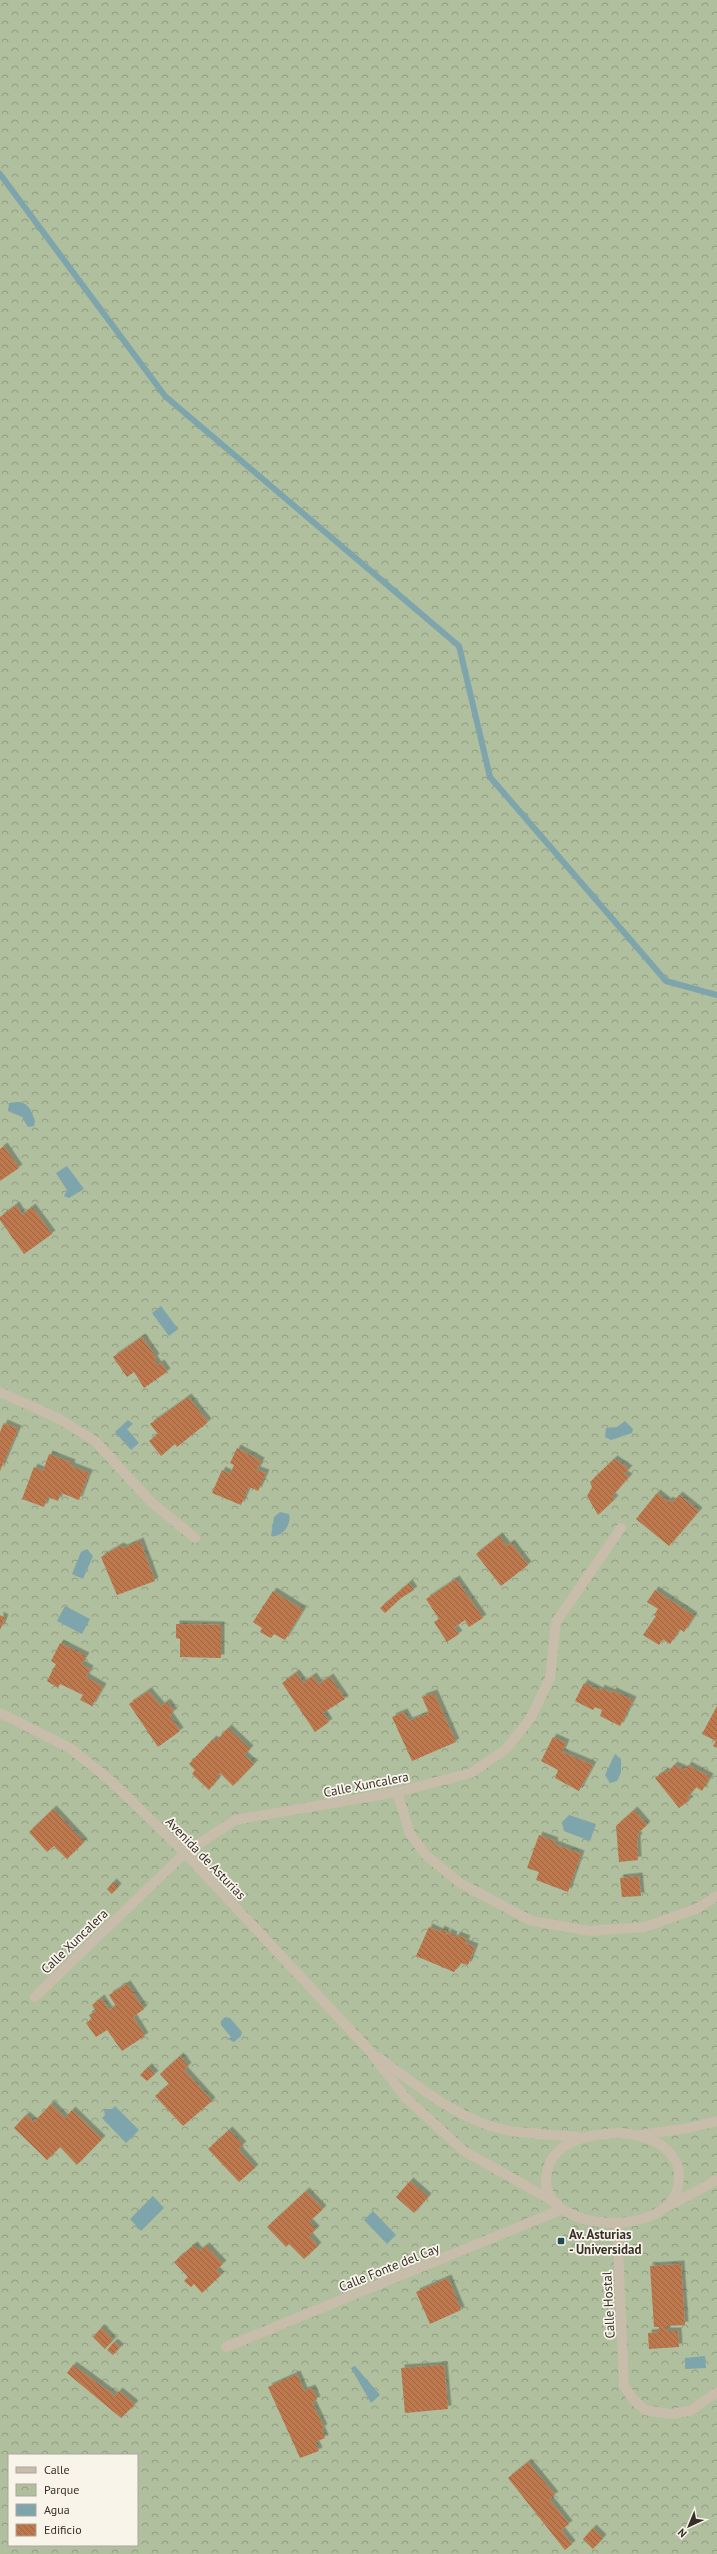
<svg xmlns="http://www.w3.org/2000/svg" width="717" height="2554" viewBox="0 0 717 2554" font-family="'PT Sans',sans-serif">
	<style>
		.park { fill: url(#park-crowns); fill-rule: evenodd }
		.water { fill: #7ea4ac }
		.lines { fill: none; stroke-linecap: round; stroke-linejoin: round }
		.stream { stroke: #7ea4ac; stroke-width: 6 }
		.building { fill: url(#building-back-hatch); filter: url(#shadow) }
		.service { stroke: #c8bcaa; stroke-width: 10 }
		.minor { stroke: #c8bcaa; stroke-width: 10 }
		.poi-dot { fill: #214b55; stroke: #f9f4ea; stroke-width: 1.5 }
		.labels { text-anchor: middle; stroke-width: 3.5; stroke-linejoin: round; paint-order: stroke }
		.street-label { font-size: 13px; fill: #362f29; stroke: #f9f4ea }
		.poi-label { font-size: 13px; font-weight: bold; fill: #362f29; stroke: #f9f4ea; text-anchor: start }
	</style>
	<defs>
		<pattern id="park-crowns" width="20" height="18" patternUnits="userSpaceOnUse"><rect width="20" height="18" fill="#b0bf9e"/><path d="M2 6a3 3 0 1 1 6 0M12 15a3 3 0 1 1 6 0" fill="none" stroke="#909c81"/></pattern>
		<pattern id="building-back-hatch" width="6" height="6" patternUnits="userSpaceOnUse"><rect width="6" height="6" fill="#be784e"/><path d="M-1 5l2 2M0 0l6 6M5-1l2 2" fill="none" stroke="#9b6341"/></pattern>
		<filter id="shadow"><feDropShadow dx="3.5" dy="-3.5" stdDeviation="0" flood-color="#0004"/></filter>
	</defs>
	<rect width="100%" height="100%" fill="#f1eade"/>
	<path class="park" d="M0,0H717V2554H0ZM9,2455H137V2545H9Z"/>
	<g class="water">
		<path d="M17,1102C29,1102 32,1112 35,1121L34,1126L28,1127L22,1117L8,1111L9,1103Z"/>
		<polygon points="67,1166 84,1189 69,1198 64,1196 67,1190 56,1173"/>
		<polygon points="161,1306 178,1329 169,1336 152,1313"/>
		<polygon points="128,1420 133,1424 127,1429 139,1443 131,1450 115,1432"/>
		<polygon points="625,1421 633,1429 632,1433 611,1440 605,1437 606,1428 617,1427"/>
		<path d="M280,1512L289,1514C292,1524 282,1538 271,1536L274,1517Z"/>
		<polygon points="87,1549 93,1556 83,1579 72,1574 81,1552"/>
		<polygon points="65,1606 90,1619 82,1634 57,1621"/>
		<polygon points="615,1754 621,1759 621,1772 617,1781 610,1783 605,1775"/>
		<polygon points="569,1815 596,1824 590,1841 564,1831 562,1822"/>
		<polygon points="225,2017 230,2018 242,2032 241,2036 234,2042 228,2039 231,2037 221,2025 221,2021"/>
		<polygon points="115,2106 139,2130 126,2143 102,2118 105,2115 104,2109 112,2109"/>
		<polygon points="153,2196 164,2208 141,2231 130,2219"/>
		<polygon points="373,2211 396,2235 387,2244 364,2220"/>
		<polygon points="705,2356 706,2368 685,2369 685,2358"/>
		<polygon points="355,2366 380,2395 371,2403 351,2368"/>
	</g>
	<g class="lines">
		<polyline class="stream" points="0,174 165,396 459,646 490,777 666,981 717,995"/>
	</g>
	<g class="building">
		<polygon points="4,1146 19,1168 0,1181 0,1149"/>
		<polygon points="16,1205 22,1215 32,1207 52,1234 24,1254 0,1220 0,1217"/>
		<polygon points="142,1337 156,1357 154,1359 158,1365 161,1363 167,1372 144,1388 134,1372 127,1377 113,1357"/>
		<polygon points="188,1397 208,1422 177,1447 175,1444 161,1456 149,1441 158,1434 150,1424"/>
		<polygon points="4,1423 18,1429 0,1471 0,1432"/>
		<polygon points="237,1448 261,1461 257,1470 266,1473 258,1491 249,1487 241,1505 212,1493 222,1470 230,1474 234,1465 230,1463"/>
		<polygon points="49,1454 72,1463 71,1466 89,1473 79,1500 61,1493 58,1501 48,1497 44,1507 22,1499 34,1467 43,1471"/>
		<polygon points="614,1459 629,1469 624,1474 629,1477 612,1496 615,1499 598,1515 587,1496 592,1487 590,1482"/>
		<polygon points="657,1493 668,1502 669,1500 673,1502 679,1495 699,1511 669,1546 636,1519"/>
		<polygon points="499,1536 507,1546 511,1543 528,1565 501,1586 476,1554"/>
		<polygon points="140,1541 155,1581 117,1595 101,1557 120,1546 124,1548"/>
		<polygon points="456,1579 483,1618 469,1627 465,1620 454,1628 459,1634 447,1642 434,1622 439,1619 426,1599"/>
		<polygon points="409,1583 414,1590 401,1598 385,1613 380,1608"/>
		<polygon points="655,1590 694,1616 684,1632 680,1629 670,1644 663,1639 659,1645 643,1635 656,1616 654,1615 658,1609 647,1602"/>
		<polygon points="273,1591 303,1610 285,1640 274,1634 271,1638 260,1632 262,1628 253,1622"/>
		<polygon points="0,1615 5,1618 0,1630"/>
		<polygon points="176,1624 221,1625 221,1658 180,1657 180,1639 176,1638"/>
		<polygon points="60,1643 86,1656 81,1664 90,1669 86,1677 103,1687 92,1706 80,1700 83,1695 60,1684 58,1688 47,1681 56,1664 51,1661"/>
		<polygon points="296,1673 303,1683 313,1676 319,1684 330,1677 345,1699 323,1713 329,1722 315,1732 282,1683"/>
		<polygon points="584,1683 600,1691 601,1688 612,1693 613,1691 633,1700 620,1726 600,1716 602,1710 595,1707 593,1710 575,1701"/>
		<polygon points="148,1691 161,1706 167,1702 174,1712 169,1715 180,1731 158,1747 129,1704"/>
		<polygon points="434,1693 456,1742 412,1761 392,1717 404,1712 409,1721 429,1713 422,1697"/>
		<polygon points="717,1706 717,1748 713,1746 716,1741 702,1734"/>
		<polygon points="228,1728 250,1749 244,1755 254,1764 233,1786 220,1773 216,1777 218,1779 209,1790 192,1774 195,1770 189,1764 213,1739 216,1741"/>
		<polygon points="553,1737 566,1743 562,1752 593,1765 579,1791 555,1778 558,1770 541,1761"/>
		<polygon points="674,1765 685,1770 688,1765 710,1777 702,1791 696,1787 687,1798 690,1800 679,1808 655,1778 665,1771 667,1773"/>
		<polygon points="53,1809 84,1842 67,1859 54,1846 47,1852 29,1832"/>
		<polygon points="634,1810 647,1825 637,1834 639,1837 637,1839 638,1860 619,1862 616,1826"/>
		<polygon points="539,1835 555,1841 554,1844 581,1854 568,1892 536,1880 539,1872 527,1868"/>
		<polygon points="639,1876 641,1896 622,1897 620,1878"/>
		<polygon points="113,1882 118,1887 112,1894 107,1889"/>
		<polygon points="429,1927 440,1932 441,1929 447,1932 445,1934 447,1935 448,1932 454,1935 453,1938 455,1938 457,1935 467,1939 465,1943 475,1947 468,1965 461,1963 454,1972 416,1956"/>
		<polygon points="127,1984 144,2009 133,2017 145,2036 122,2051 107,2030 96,2037 86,2023 92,2019 89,2015 96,2011 92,2005 101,1998 109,2010 116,2006 109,1995"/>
		<polygon points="180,2056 188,2066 184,2070 212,2101 183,2126 155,2096 169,2084 160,2074"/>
		<polygon points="148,2067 155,2074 147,2081 140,2075"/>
		<polygon points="51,2104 65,2118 72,2110 102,2139 77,2165 60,2147 47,2160 14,2128 26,2115 34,2122"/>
		<polygon points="229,2130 243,2145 238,2149 255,2168 239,2182 208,2149"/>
		<polygon points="410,2181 428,2197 414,2213 396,2197"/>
		<polygon points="306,2191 323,2209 309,2222 316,2229 309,2236 318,2246 304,2259 289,2244 286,2247 267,2227"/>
		<polygon points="194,2245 199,2251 206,2246 223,2264 216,2270 221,2275 202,2293 194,2284 191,2287 184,2281 188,2277 174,2262"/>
		<polygon points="681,2264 685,2325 667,2326 667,2331 678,2331 679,2347 649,2349 648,2333 659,2332 659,2327 654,2327 650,2266"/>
		<polygon points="448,2278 461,2310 430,2324 416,2292"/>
		<polygon points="101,2328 113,2340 105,2349 93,2337"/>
		<polygon points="114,2342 120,2347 113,2355 107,2350"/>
		<polygon points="73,2365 115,2396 119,2391 135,2404 121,2418 67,2373"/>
		<polygon points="444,2365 448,2409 405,2413 401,2368"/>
		<polygon points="297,2374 304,2391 312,2388 317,2400 312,2402 324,2428 321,2429 325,2438 315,2442 319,2451 300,2458 268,2387"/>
		<polygon points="528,2462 555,2495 549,2499 569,2524 561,2530 572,2544 565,2550 508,2478"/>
		<polygon points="593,2528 603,2538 593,2549 583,2539"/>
	</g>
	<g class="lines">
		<polyline class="service" points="624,2386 633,2399 645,2410 670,2414 690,2411 717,2392"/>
		<g class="minor">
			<polyline points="0,1392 56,1417 95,1441 151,1502 195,1538"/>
			<polyline points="0,1713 70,1748 111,1781 185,1853 369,2050 404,2096 464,2151 558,2204"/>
			<polyline points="397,1792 410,1834 427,1856 460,1883 532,1921 590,1931 645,1927 696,1909 717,1896"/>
			<polyline points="35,1997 185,1853 235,1820 397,1792 471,1773 506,1749 530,1719 550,1678 556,1622 621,1528"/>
			<path d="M378,2057C418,2086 460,2122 510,2131C533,2134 556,2135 580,2137"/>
			<path d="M622,2133C645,2136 666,2141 677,2164C680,2171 679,2182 677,2190C662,2239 544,2231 546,2180C548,2140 589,2134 622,2133Z"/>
			<polyline points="640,2135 688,2128 717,2121"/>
			<polyline points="670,2205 717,2180"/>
			<polyline points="617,2223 624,2386"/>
			<polyline points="226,2347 563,2209"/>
		</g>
	</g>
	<rect class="poi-dot" x="557" y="2237" width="8" height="8" rx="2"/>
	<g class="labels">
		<g class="street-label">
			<text transform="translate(366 1784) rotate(-11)" y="5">Calle Xuncalera</text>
			<text transform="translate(206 1858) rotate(46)" y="5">Avenida de Asturias</text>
			<text transform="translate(74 1941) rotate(-44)" y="5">Calle Xuncalera</text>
			<text transform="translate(389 2267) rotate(-22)" y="5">Calle Fonte del Cay</text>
			<text transform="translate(608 2305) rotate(-93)" y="5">Calle Hostal</text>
		</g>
		<g class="poi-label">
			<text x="569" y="2239">Av. Asturias<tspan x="569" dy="15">- Universidad</tspan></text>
		</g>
	</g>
	<rect x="8" y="2454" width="130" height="92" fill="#f9f4ea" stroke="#aba59d"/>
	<rect x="16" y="2467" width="20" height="6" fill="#c8bcaa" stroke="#aba59d"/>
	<text x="44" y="2474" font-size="12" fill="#362f29">Calle</text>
	<rect x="16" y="2484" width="20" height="12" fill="url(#park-crowns)" stroke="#aba59d"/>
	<text x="44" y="2494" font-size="12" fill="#362f29">Parque</text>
	<rect x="16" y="2504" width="20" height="12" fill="#7ea4ac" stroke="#aba59d"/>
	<text x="44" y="2514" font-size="12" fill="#362f29">Agua</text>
	<rect x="16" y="2524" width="20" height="12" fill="url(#building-back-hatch)" stroke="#aba59d"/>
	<text x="44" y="2534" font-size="12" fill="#362f29">Edificio</text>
	<g transform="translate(689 2526) rotate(224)" stroke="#f9f4ea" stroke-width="3" paint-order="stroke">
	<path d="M0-3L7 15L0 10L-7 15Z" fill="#362f29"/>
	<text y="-6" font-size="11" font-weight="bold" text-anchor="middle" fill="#362f29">N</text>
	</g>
</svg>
